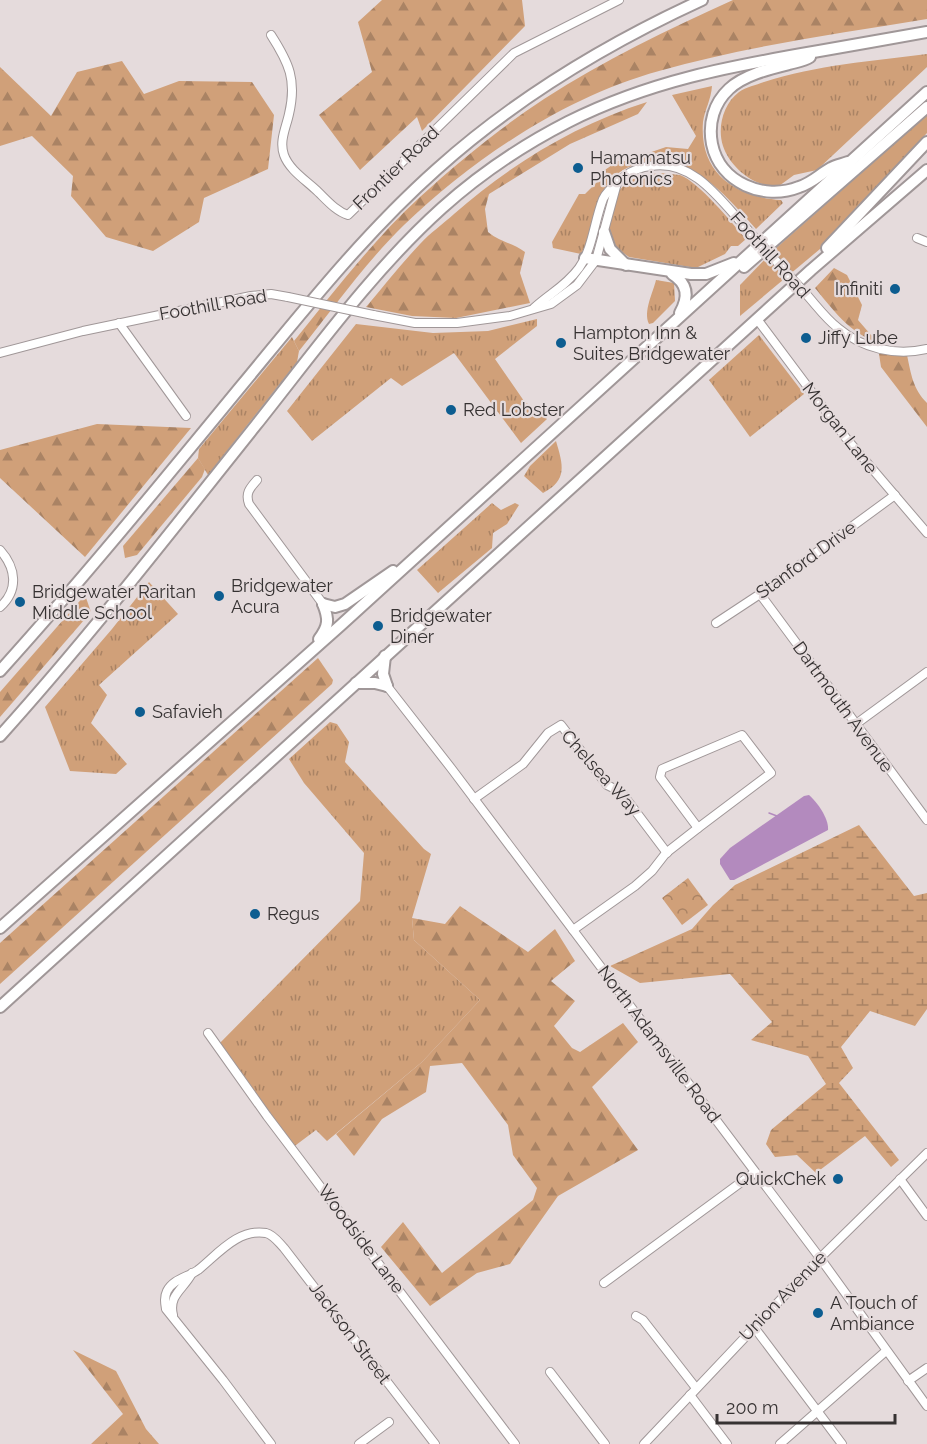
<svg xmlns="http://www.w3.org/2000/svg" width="927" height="1444" viewBox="0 0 927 1444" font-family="Raleway,sans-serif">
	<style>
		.grass { fill: url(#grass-tufts) }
		.forest { fill: url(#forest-firs) }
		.wetland { fill: url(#wetland-marsh) }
		.park { fill: url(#park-crowns) }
		.water { fill: #b38abe }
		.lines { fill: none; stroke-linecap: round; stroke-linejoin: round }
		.stream { stroke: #b38abe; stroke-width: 1.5 }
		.minor-casing { stroke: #a09798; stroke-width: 10 }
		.highway-casing { stroke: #a09798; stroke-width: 14 }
		.minor { stroke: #fff; stroke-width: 8 }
		.highway { stroke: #fff; stroke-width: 10 }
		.minor-bridge-casing { stroke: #a09798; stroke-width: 10; stroke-linecap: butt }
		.minor-bridge { stroke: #fff; stroke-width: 8 }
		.poi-dot { fill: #0d5d90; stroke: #e5dbdc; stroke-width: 2 }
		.labels { text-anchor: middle; stroke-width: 4.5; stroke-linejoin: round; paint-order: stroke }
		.poi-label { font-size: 18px; fill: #363232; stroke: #e5dbdc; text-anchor: start }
		.street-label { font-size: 18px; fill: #363232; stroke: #e5dbdc }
	</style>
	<defs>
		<pattern id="grass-tufts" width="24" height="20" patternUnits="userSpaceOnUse" patternTransform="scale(1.5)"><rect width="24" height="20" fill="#d0a079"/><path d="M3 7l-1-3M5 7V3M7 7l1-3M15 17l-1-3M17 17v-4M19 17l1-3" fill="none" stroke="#aa8364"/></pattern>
		<pattern id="forest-firs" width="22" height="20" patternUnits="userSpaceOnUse" patternTransform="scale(1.5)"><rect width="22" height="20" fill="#d0a079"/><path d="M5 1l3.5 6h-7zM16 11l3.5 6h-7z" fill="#aa8364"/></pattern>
		<pattern id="wetland-marsh" width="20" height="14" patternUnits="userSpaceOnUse" patternTransform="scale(1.5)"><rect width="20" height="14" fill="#d0a079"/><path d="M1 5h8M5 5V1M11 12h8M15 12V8" fill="none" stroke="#aa8364"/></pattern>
		<pattern id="park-crowns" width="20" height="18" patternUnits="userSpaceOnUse" patternTransform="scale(1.5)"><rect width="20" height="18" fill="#d0a079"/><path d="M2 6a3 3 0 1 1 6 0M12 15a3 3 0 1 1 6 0" fill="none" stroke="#aa8364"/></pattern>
	</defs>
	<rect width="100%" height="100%" fill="#e5dbdc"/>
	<g class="grass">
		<path d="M927,54V67L817,170L794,175L779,186C775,185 770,186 766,185C747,181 729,164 723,146C717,128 723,104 739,92C746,87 756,85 764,82C816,65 873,61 927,54Z"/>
		<path d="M712,86C711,100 705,109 703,122C699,173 735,197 781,200L783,203L756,229C726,196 691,152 642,163C630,165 617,172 610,181C595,198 592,225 587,246H585L581,254L553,248L552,242L579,194H585L599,180V174L618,161H625L666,147L688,149L696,136L672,95Z"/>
		<polygon points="927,115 927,133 820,249 740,316 740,285 775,249"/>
		<path d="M660,173C666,174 674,174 680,175C699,182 732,223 746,239L738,246H731L725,254L696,268L629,257L619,250L611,240L608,229L616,194L626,183L639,176Z"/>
		<path d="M656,280L674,283L675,301L653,323L649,324C643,311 653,293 656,280Z"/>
		<polygon points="537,319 537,326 495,359 524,401 547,419 521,443 454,353 402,386 391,378 312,441 287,411 356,324 433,333 488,331"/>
		<polygon points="759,335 804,394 750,437 709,380"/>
		<polygon points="292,337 299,351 297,362 208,475 198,458 199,449"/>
		<path d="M556,441C563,465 568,480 543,493L524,476L530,466Z"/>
		<polygon points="492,503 501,510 515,503 519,505 507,524 493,533 492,548 438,593 417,570"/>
		<polygon points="149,582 178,614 99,685 107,695 91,723 127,764 116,774 70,771 45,707 112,629"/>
		<polygon points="330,722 337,724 349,742 345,762 424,849 431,854 412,918 414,940 480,1000 422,1062 327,1141 316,1130 292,1148 215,1048 360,901 364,853 304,783 289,759"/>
	</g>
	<g class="forest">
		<polygon points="382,0 522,0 525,26 422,131 417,117 360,170 319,115 372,72 358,22"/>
		<path d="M733,0H927V19C837,34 746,46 659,71C565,97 474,158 404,225C365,263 333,309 299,351L294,341C334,292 373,240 420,197C458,162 500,128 544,99C604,60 669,29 733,0Z"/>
		<polygon points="122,61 144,94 179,81 252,82 274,115 268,169 204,198 199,222 153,251 106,237 71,196 73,176 32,136 0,146 0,67 51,116 77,72"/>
		<path d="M647,102L638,114L570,144L489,194L485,209L488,232C500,242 513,243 525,252L520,273L530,303L456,318L412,316L366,307C384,286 401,264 420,244C430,233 443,224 454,214C511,164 575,125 647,102Z"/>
		<path d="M834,268L847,275L862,305L858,320L871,335L888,344C854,340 835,312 815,288Z"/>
		<path d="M879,354L907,355C911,374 913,389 927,403V427L881,367Z"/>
		<polygon points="97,424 191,428 85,557 0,478 0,450"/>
		<polygon points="198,458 205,469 202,477 137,555 125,558 123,546"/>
		<polygon points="85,595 91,612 0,717 0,692"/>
		<polygon points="318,658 333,680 332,684 0,984 0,943"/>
		<polygon points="460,906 528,952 555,929 575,961 551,981 575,1001 554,1026 572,1048 580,1052 623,1023 638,1042 592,1087 638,1150 558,1196 510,1264 477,1273 430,1306 381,1247 403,1222 442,1273 533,1200 537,1188 513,1155 508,1125 462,1063 430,1066 426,1092 382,1119 354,1156 336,1134 422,1062 480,1000 414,940 412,918 445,924"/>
		<polygon points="73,1350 116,1371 146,1429 159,1444 91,1444 123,1414"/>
	</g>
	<polygon class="wetland" points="859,825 914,896 927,893 927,1009 915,1026 870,1011 841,1047 853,1068 839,1083 899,1160 891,1167 865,1136 816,1173 797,1155 775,1157 766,1144 771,1130 826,1084 808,1056 751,1040 772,1022 730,974 640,983 610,966 692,929 713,905 735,885"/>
	<polygon class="park" points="688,878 708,905 682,925 662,898"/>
	<path class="water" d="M809,795C818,803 829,819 828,830L734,880H730L720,864V859L730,848L804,796Z"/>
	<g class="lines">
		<polyline class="stream" points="769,813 777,816"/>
		<defs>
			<g id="minor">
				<path d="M271,35C289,63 297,80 289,114C286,128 279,141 284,155C289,169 304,179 315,189C325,198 335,211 348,215L514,53L619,0"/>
				<polyline points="917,238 927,242"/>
				<path d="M806,294C816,305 826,319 838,328C863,349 896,356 927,349"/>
				<path d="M534,308C549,294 566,286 579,268C593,248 594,222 603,199C607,190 618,182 625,176C633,170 641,167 651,166C694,159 721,201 747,229"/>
				<polyline points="373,315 415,323 457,323 510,316 551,304 577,285 596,260 617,183"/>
				<polyline points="757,319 846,438 927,533"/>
				<polyline points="119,323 186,416"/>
				<polyline points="0,353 83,331 251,296 271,294 288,297"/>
				<path d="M257,480C250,488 245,493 249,504L323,604"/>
				<path d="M0,550C16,568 19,590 0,607"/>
				<polyline points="760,594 927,820"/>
				<polyline points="716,623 760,594 895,495"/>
				<polyline points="387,686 451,768 820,1258 927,1406"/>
				<polyline points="856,724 927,672"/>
				<polygon points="742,735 771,773 698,828 660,777 662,769"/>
				<polyline points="474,799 523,764 548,733 561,725 607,785 621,792 667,853"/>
				<polyline points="573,930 635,886 652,871 666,853 698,828"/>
				<polyline points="208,1033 267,1116 515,1444"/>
				<polyline points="900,1179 927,1216"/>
				<polyline points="604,1283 755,1172"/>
				<path d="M173,1315C168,1295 184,1289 192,1273"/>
				<polyline points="636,1316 643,1320 696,1388"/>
				<polyline points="754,1327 842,1444"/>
				<polyline points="550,1372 605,1444"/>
				<polyline points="908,1381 927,1368"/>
				<polyline points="690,1395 727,1444"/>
				<path d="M271,1444L223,1380L166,1309C165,1303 164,1297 167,1291C173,1279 188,1277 198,1270C217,1255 238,1228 266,1233C274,1235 279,1243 284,1248L435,1444"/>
				<polyline points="359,1444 389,1422"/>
				<polyline points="644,1444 820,1258 927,1153"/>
				<polyline points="780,1444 886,1351"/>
			</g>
			<g id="highway">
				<path d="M810,57C804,61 796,62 789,64C769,69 744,75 729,89C714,103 708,123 712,144C720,183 764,201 799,187C812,183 820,174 831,168C835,165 843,164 848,162"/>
				<polyline points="604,232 610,249 626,265"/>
				<polyline points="827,248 927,142"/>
				<polyline points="585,258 691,274 706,274 734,263"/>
				<polyline points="744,267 927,107"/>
				<path d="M672,274C688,284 689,297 680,313"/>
				<polyline points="323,604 335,607 345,604 393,571"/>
				<path d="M319,639C329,626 329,619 323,604"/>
				<polyline points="385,656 383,674 387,686"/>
				<path d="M0,671C84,578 163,481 242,385C304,310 364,234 437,169C516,98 606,44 702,0"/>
				<polyline points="356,683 375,683 387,686"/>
				<path d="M0,736C90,636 172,530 256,425C314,352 373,270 442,208C480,174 523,145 568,122C649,81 731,66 819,51C855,45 891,38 927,32"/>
				<polyline points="0,928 341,625 927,92"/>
				<polyline points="0,1007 811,270 927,170"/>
			</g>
		</defs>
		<use href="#minor" class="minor-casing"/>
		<use href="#highway" class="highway-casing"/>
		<use href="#minor" class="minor"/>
		<use href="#highway" class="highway"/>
		<defs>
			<g id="minor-bridge">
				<polyline points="747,229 806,294"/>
				<polyline points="288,297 373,315"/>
			</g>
		</defs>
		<use href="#minor-bridge" class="minor-bridge-casing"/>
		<use href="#minor-bridge" class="minor-bridge"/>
	</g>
	<g class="poi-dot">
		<circle cx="578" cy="168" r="6"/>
		<circle cx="895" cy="289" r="6"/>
		<circle cx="806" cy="338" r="6"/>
		<circle cx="561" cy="343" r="6"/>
		<circle cx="451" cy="410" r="6"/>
		<circle cx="219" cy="596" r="6"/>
		<circle cx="20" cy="602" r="6"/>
		<circle cx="378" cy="626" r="6"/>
		<circle cx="140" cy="712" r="6"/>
		<circle cx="255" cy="914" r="6"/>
		<circle cx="838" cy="1179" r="6"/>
		<circle cx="818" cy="1313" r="6"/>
	</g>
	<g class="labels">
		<g class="poi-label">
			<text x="590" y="164">Hamamatsu<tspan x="590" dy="21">Photonics</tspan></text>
			<text x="883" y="295" text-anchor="end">Infiniti</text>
			<text x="573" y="339">Hampton Inn &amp;<tspan x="573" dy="21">Suites Bridgewater</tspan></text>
			<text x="818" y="344">Jiffy Lube</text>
			<text x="463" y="416">Red Lobster</text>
			<text x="231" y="592">Bridgewater<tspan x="231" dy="21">Acura</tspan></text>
			<text x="32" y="598">Bridgewater Raritan<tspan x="32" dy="21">Middle School</tspan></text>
			<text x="390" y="622">Bridgewater<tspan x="390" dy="21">Diner</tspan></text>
			<text x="152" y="718">Safavieh</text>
			<text x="267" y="920">Regus</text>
			<text x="826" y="1185" text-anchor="end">QuickChek</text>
			<text x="830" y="1309">A Touch of<tspan x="830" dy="21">Ambiance</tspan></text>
		</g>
		<g class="street-label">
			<text transform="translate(396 168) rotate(-44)" y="6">Frontier Road</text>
			<text transform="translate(770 255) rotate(48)" y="6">Foothill Road</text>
			<text transform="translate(213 305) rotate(-10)" y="6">Foothill Road</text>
			<text transform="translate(840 428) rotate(52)" y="6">Morgan Lane</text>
			<text transform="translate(806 560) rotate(-36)" y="6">Stanford Drive</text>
			<text transform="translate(843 707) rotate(54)" y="6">Dartmouth Avenue</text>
			<text transform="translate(601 773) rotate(48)" y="6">Chelsea Way</text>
			<text transform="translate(659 1044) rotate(53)" y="6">North Adamsville Road</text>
			<text transform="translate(361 1239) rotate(53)" y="6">Woodside Lane</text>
			<text transform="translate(783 1296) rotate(-46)" y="6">Union Avenue</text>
			<text transform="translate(350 1333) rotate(53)" y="6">Jackson Street</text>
		</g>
	</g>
	<path d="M717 1414v9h178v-9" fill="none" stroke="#363232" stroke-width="3"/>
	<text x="726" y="1414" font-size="18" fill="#363232" stroke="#e5dbdc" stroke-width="4.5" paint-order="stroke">200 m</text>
</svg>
